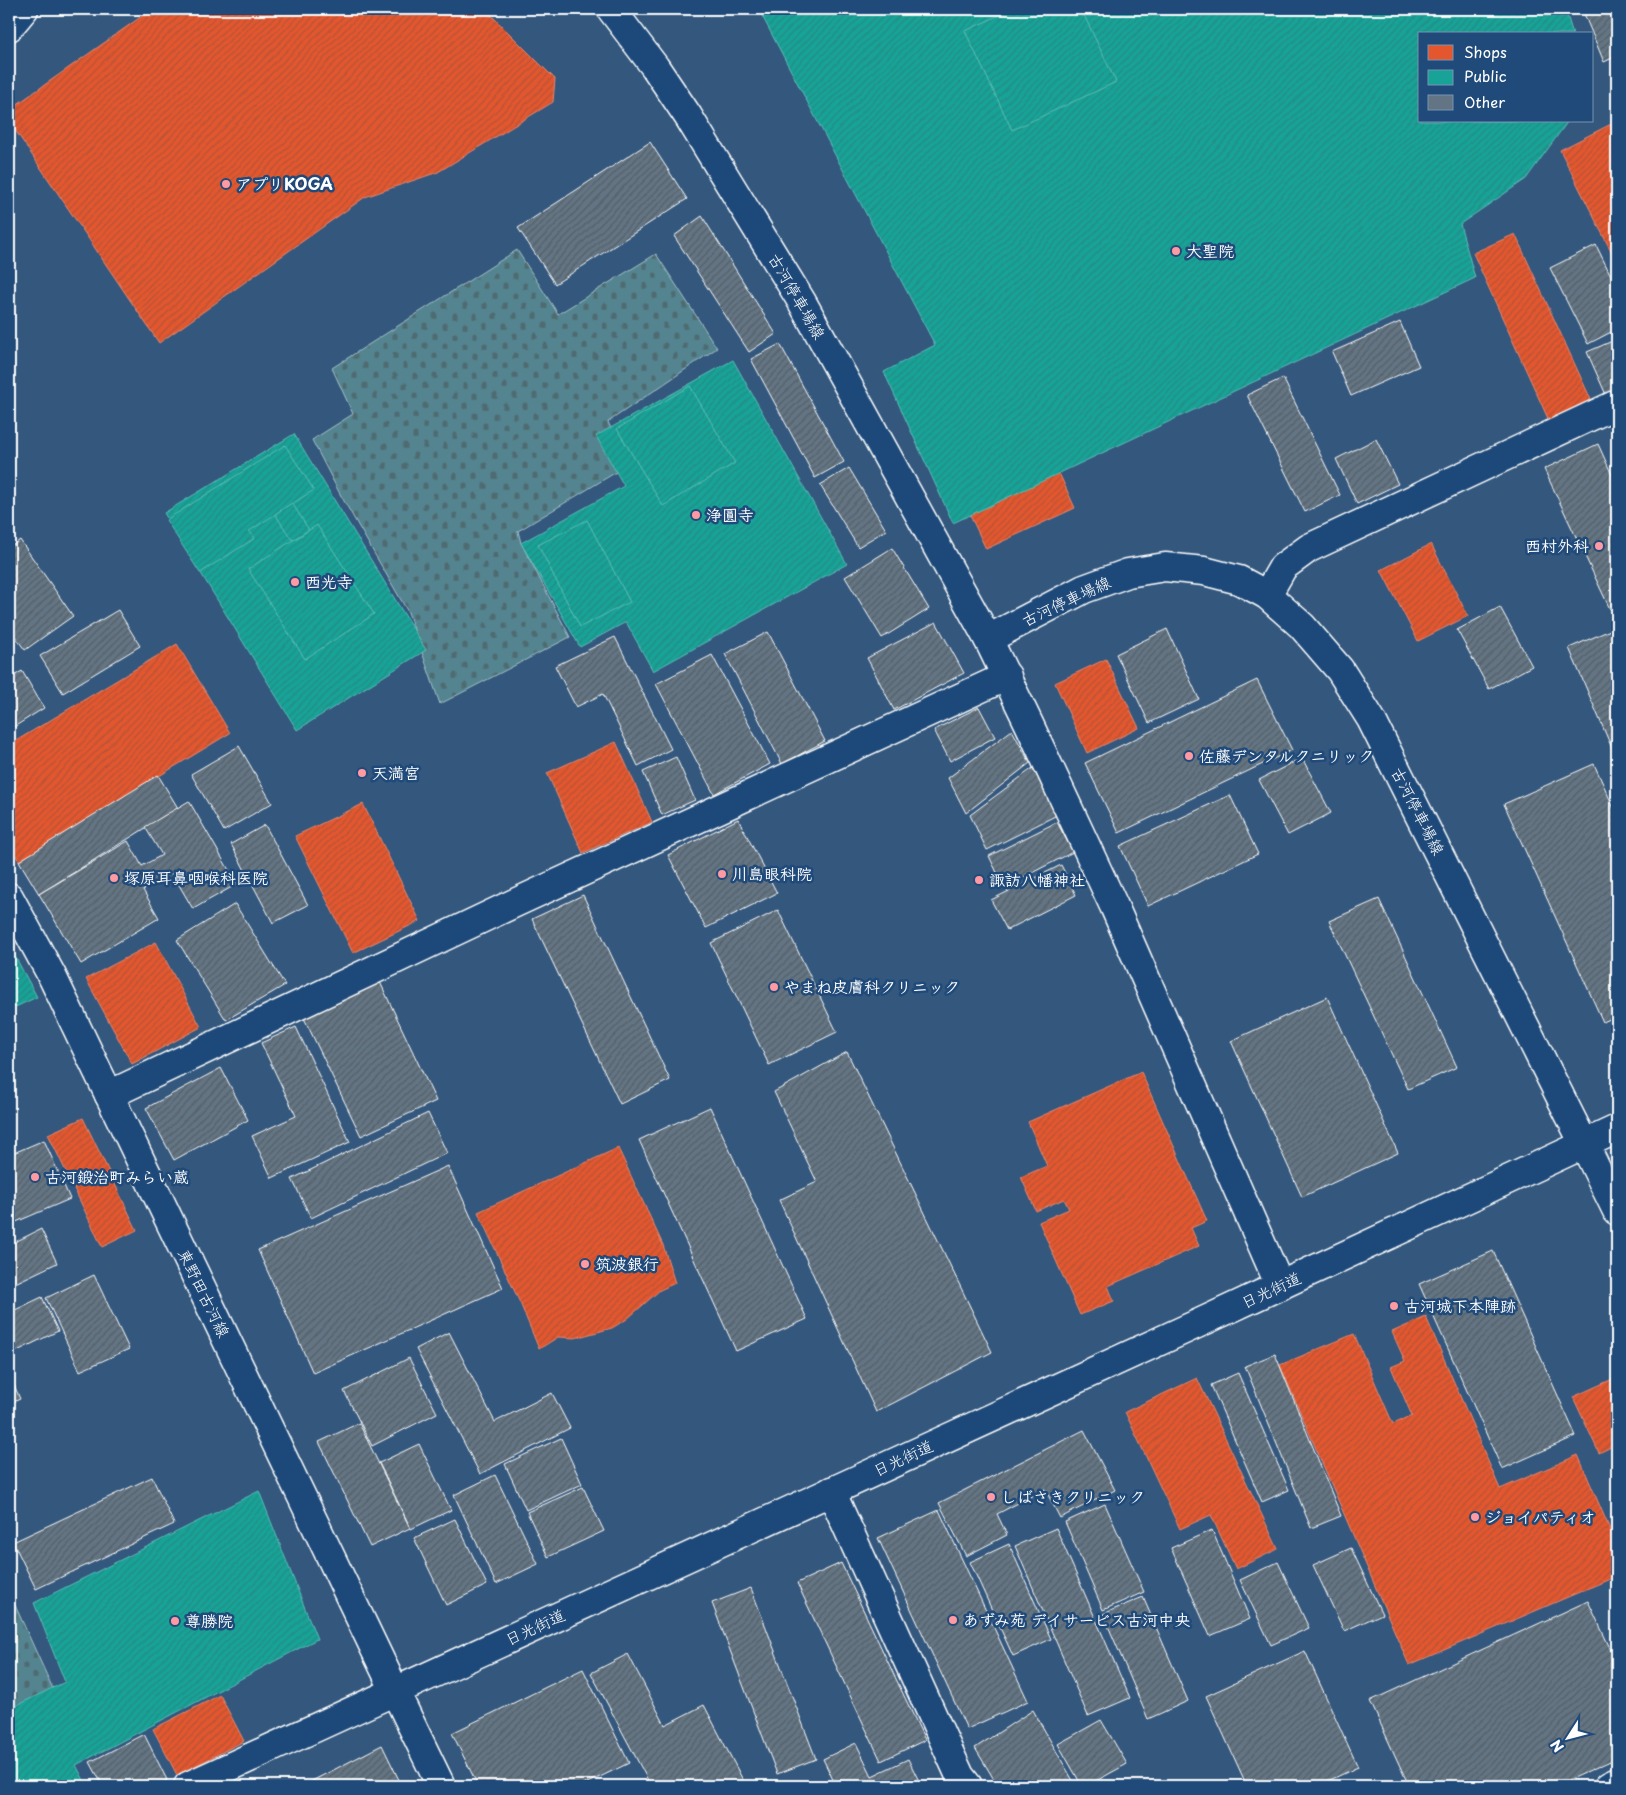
<svg xmlns="http://www.w3.org/2000/svg" width="1626" height="1795" viewBox="0 0 1626 1795" font-family="'Playpen Sans','Klee One',sans-serif">
	<style>
		.cemetery { fill: url(#cemetery-stones); stroke: #a8c2c7 }
		.shops { fill: url(#shops-hatch); stroke: #ec896d }
		.public { fill: url(#public-hatch); stroke: #5dbfb7 }
		.building { fill: url(#building-hatch); stroke: #fff }
		.lines { fill: none; stroke-linecap: round; stroke-linejoin: round }
		.minor-casing { stroke: #fff; stroke-width: 31 }
		.tertiary-casing { stroke: #fff; stroke-width: 31 }
		.secondary-casing { stroke: #fff; stroke-width: 31 }
		.primary-casing { stroke: #fff; stroke-width: 31 }
		.minor { stroke: #1f4a7a; stroke-width: 28 }
		.tertiary { stroke: #1f4a7a; stroke-width: 28 }
		.secondary { stroke: #1f4a7a; stroke-width: 28 }
		.primary { stroke: #1f4a7a; stroke-width: 28 }
		.poi-dot { fill: #ff9aa2; stroke: #1f4a7a; stroke-width: 2 }
		.labels { text-anchor: middle; stroke-width: 5; stroke-linejoin: round; paint-order: stroke }
		.poi-label { font-size: 16px; font-weight: bold; fill: #fff; stroke: #1f4a7a; text-anchor: start }
		.street-label { font-size: 16px; fill: #fff; stroke: #1f4a7a }
	</style>
	<defs>
		<pattern id="cemetery-stones" width="16" height="16" patternUnits="userSpaceOnUse" patternTransform="scale(1.25)"><rect width="16" height="16" fill="#52848f"/><path d="M2 7V4a2 2 0 0 1 4 0v3zM10 15v-3a2 2 0 0 1 4 0v3z" fill="#4f6b71"/></pattern>
		<pattern id="shops-hatch" width="6" height="6" patternUnits="userSpaceOnUse" patternTransform="scale(1.25)"><rect width="6" height="6" fill="#e4572e"/><path d="M-1 1l2-2M0 6l6-6M5 7l2-2" fill="none" stroke="#af5338"/></pattern>
		<pattern id="public-hatch" width="6" height="6" patternUnits="userSpaceOnUse" patternTransform="scale(1.25)"><rect width="6" height="6" fill="#17a398"/><path d="M-1 1l2-2M0 6l6-6M5 7l2-2" fill="none" stroke="#278981"/></pattern>
		<pattern id="building-hatch" width="6" height="6" patternUnits="userSpaceOnUse" patternTransform="scale(1.25)"><rect width="6" height="6" fill="#637584"/><path d="M-1 1l2-2M0 6l6-6M5 7l2-2" fill="none" stroke="#565e65"/></pattern>
	</defs>
	<rect width="100%" height="100%" fill="#33577d"/>
	<filter id="ink" filterUnits="userSpaceOnUse"><feTurbulence type="fractalNoise" baseFrequency=".02" numOctaves="2"/><feDisplacementMap in="SourceGraphic" scale="10" xChannelSelector="R" yChannelSelector="G"/><feConvolveMatrix kernelMatrix="1 2 1 2 8 2 1 2 1" color-interpolation-filters="sRGB"/></filter>
	<g filter="url(#ink)">
		<g class="cemetery">
			<polygon points="517,250 558,314 656,254 717,348 608,422 628,465 518,531 521,543 570,637 440,704 408,612 340,494 312,440 353,414 332,368"/>
			<polygon points="9,1592 63,1711 9,1732"/>
		</g>
		<g class="shops">
			<polygon points="152,9 485,9 555,79 553,102 438,172 365,197 159,343 9,121 9,110"/>
			<polygon points="1615,122 1617,128 1617,258 1615,259 1560,150"/>
			<polygon points="1515,234 1593,404 1550,423 1473,253"/>
			<polygon points="1059,473 1075,508 986,549 970,515"/>
			<polygon points="1431,544 1468,616 1418,641 1381,570"/>
			<polygon points="177,644 230,733 19,861 9,844 9,745"/>
			<polygon points="1106,659 1139,728 1087,753 1055,683"/>
			<polygon points="616,742 652,822 583,853 547,773"/>
			<polygon points="363,804 420,921 353,953 295,836"/>
			<polygon points="156,942 201,1027 132,1064 86,979"/>
			<polygon points="1141,1072 1207,1221 1191,1228 1199,1246 1108,1286 1114,1301 1080,1315 1039,1222 1069,1209 1064,1199 1036,1211 1021,1177 1047,1166 1028,1122"/>
			<polygon points="83,1118 137,1230 102,1247 48,1134"/>
			<polygon points="618,1148 663,1245 675,1283 660,1290 627,1319 612,1328 575,1338 558,1337 539,1349 521,1305 478,1212"/>
			<polygon points="1426,1317 1500,1489 1578,1455 1617,1546 1617,1576 1409,1665 1280,1365 1354,1334 1393,1424 1412,1416 1391,1367 1405,1361 1392,1332"/>
			<polygon points="1617,1377 1617,1444 1599,1453 1573,1397"/>
			<polygon points="1197,1378 1278,1549 1236,1569 1211,1515 1180,1529 1125,1412"/>
			<polygon points="220,1695 244,1741 177,1775 153,1729"/>
		</g>
		<g class="public">
			<polygon points="761,9 1565,9 1573,34 1420,34 1420,121 1568,121 1526,179 1460,224 1475,278 953,523 884,372 935,345 759,10"/>
			<polygon points="1013,9 1081,9 1116,82 1012,130 965,31"/>
			<polygon points="733,360 847,564 653,671 626,622 580,647 521,543 624,486 596,436"/>
			<polygon points="690,386 735,463 663,506 617,429"/>
			<polygon points="294,434 426,650 297,730 164,513"/>
			<polygon points="285,445 314,490 249,531 255,538 200,573 166,520"/>
			<polygon points="292,503 309,530 292,540 275,514"/>
			<polygon points="587,520 630,602 580,627 538,545"/>
			<polygon points="317,525 374,614 305,659 248,569"/>
			<polygon points="9,945 37,997 9,1010"/>
			<polygon points="259,1491 317,1639 76,1765 87,1786 9,1786 9,1709 65,1682 34,1603"/>
		</g>
		<g class="building">
			<polygon points="1582,9 1617,9 1617,56 1604,62"/>
			<polygon points="650,142 687,199 555,284 518,228"/>
			<polygon points="702,216 776,334 749,352 674,236"/>
			<polygon points="1596,245 1617,288 1617,329 1588,344 1550,268"/>
			<polygon points="1400,322 1419,366 1351,396 1332,352"/>
			<polygon points="1617,339 1617,393 1607,397 1587,352"/>
			<polygon points="780,344 844,462 815,478 751,359"/>
			<polygon points="1283,378 1340,495 1305,512 1247,395"/>
			<polygon points="1376,439 1398,484 1357,504 1336,459"/>
			<polygon points="1598,444 1617,486 1617,606 1610,609 1544,469"/>
			<polygon points="849,468 886,530 858,547 820,485"/>
			<polygon points="20,540 73,616 25,650 9,628 9,548"/>
			<polygon points="892,548 929,609 882,638 845,577"/>
			<polygon points="1500,607 1532,666 1489,689 1457,630"/>
			<polygon points="118,610 140,646 63,693 40,656"/>
			<polygon points="936,622 964,673 894,710 867,658"/>
			<polygon points="1617,627 1617,760 1569,648"/>
			<polygon points="1167,629 1199,699 1149,723 1116,654"/>
			<polygon points="768,632 825,741 782,764 725,654"/>
			<polygon points="615,637 671,749 638,766 603,694 576,707 555,666"/>
			<polygon points="712,655 770,764 714,794 656,684"/>
			<polygon points="22,671 44,708 9,730 9,679"/>
			<polygon points="1257,680 1292,750 1119,833 1085,763"/>
			<polygon points="979,707 995,737 950,761 934,730"/>
			<polygon points="1012,730 1030,763 966,813 948,778"/>
			<polygon points="239,746 272,803 224,831 191,774"/>
			<polygon points="676,757 695,800 662,815 643,772"/>
			<polygon points="1302,758 1331,813 1288,835 1259,780"/>
			<polygon points="1594,764 1617,815 1617,1016 1603,1022 1504,804"/>
			<polygon points="1033,768 1057,815 987,850 970,815"/>
			<polygon points="158,775 178,808 39,894 19,861"/>
			<polygon points="1230,795 1258,854 1148,906 1120,846"/>
			<polygon points="189,801 237,884 193,909 172,873 143,890 159,918 81,964 39,894 128,841 142,866 162,855 145,827"/>
			<polygon points="738,819 777,893 706,928 668,855"/>
			<polygon points="1057,822 1073,852 1004,887 989,856"/>
			<polygon points="265,825 308,905 273,923 231,844"/>
			<polygon points="1061,865 1076,895 1007,930 991,900"/>
			<polygon points="583,895 670,1080 620,1104 532,919"/>
			<polygon points="1379,899 1457,1067 1408,1089 1329,921"/>
			<polygon points="235,904 285,985 226,1020 177,940"/>
			<polygon points="778,910 837,1032 769,1065 711,943"/>
			<polygon points="380,982 436,1101 361,1136 304,1018"/>
			<polygon points="1327,997 1398,1153 1302,1197 1231,1041"/>
			<polygon points="296,1027 350,1142 272,1178 252,1136 296,1116 261,1043"/>
			<polygon points="847,1052 992,1352 876,1412 779,1200 817,1182 774,1092"/>
			<polygon points="221,1068 248,1120 174,1160 146,1108"/>
			<polygon points="710,1107 807,1319 736,1351 639,1140"/>
			<polygon points="428,1113 447,1153 311,1218 292,1179"/>
			<polygon points="44,1140 70,1199 9,1225 9,1155"/>
			<polygon points="448,1166 503,1288 313,1373 258,1250"/>
			<polygon points="41,1229 57,1263 9,1286 9,1245"/>
			<polygon points="1493,1251 1576,1436 1502,1469 1419,1284"/>
			<polygon points="94,1275 129,1349 80,1371 46,1298"/>
			<polygon points="42,1297 58,1331 9,1355 9,1313"/>
			<polygon points="449,1332 495,1422 552,1393 570,1428 480,1474 416,1349"/>
			<polygon points="1275,1354 1341,1516 1311,1528 1245,1366"/>
			<polygon points="409,1358 437,1413 372,1446 344,1391"/>
			<polygon points="9,1373 20,1399 9,1404"/>
			<polygon points="1238,1373 1289,1490 1262,1502 1211,1385"/>
			<polygon points="359,1423 410,1528 370,1547 319,1442"/>
			<polygon points="1084,1430 1115,1490 1060,1518 1045,1489 997,1514 1007,1535 966,1556 939,1503"/>
			<polygon points="561,1438 582,1484 526,1510 505,1464"/>
			<polygon points="419,1444 451,1510 411,1529 379,1463"/>
			<polygon points="495,1475 538,1564 496,1584 454,1495"/>
			<polygon points="152,1477 174,1524 36,1589 13,1542"/>
			<polygon points="583,1487 604,1531 548,1557 527,1512"/>
			<polygon points="1105,1504 1144,1592 1103,1610 1065,1522"/>
			<polygon points="939,1510 1028,1701 967,1729 878,1538"/>
			<polygon points="455,1519 487,1585 446,1605 414,1538"/>
			<polygon points="1056,1528 1130,1698 1088,1716 1015,1546"/>
			<polygon points="1212,1530 1250,1619 1210,1636 1171,1548"/>
			<polygon points="1009,1544 1051,1639 1013,1656 970,1562"/>
			<polygon points="1351,1548 1382,1614 1344,1631 1313,1565"/>
			<polygon points="1278,1562 1309,1628 1271,1645 1240,1580"/>
			<polygon points="841,1563 925,1740 881,1761 797,1583"/>
			<polygon points="751,1588 816,1759 777,1774 712,1603"/>
			<polygon points="1143,1597 1188,1701 1148,1719 1103,1614"/>
			<polygon points="1588,1601 1617,1663 1617,1758 1555,1786 1409,1786 1370,1701"/>
			<polygon points="1305,1651 1358,1767 1317,1786 1247,1786 1206,1696"/>
			<polygon points="628,1654 665,1725 704,1705 746,1786 651,1786 591,1673"/>
			<polygon points="583,1669 629,1763 581,1786 478,1786 452,1733"/>
			<polygon points="1033,1710 1076,1786 998,1786 975,1748"/>
			<polygon points="1101,1720 1127,1764 1087,1786 1082,1786 1058,1744"/>
			<polygon points="144,1734 167,1780 156,1786 103,1786 90,1762"/>
			<polygon points="856,1743 872,1776 908,1759 921,1785 918,1786 836,1786 823,1759"/>
			<polygon points="382,1745 402,1786 309,1786 308,1783"/>
		</g>
		<g class="lines">
			<defs>
				<g id="minor">
					<polyline points="1267,595 1283,567 1309,548 1617,404"/>
					<polyline points="109,1095 517,902 1007,676"/>
					<polyline points="831,1491 960,1776 968,1786"/>
					<polyline points="1609,1786 1617,1782"/>
				</g>
				<g id="tertiary">
					<polyline points="9,27 24,9"/>
					<polyline points="988,639 1029,724 1114,906 1280,1286"/>
					<polyline points="395,1691 441,1786"/>
				</g>
				<g id="secondary">
					<polyline points="611,9 655,67 688,116 802,302 988,639 1084,589 1128,573 1165,567 1204,571 1239,580 1267,595 1302,626 1340,670 1371,719 1584,1144"/>
					<polyline points="9,897 52,976 395,1691"/>
					<polyline points="188,1786 1197,1324 1617,1129"/>
				</g>
				<polyline id="primary" points="1584,1144 1617,1211"/>
			</defs>
			<use href="#minor" class="minor-casing"/>
			<use href="#tertiary" class="tertiary-casing"/>
			<use href="#secondary" class="secondary-casing"/>
			<use href="#primary" class="primary-casing"/>
			<use href="#minor" class="minor"/>
			<use href="#tertiary" class="tertiary"/>
			<use href="#secondary" class="secondary"/>
			<use href="#primary" class="primary"/>
		</g>
	</g>
	<g class="poi-dot">
		<circle cx="226" cy="184" r="5"/>
		<circle cx="1176" cy="251" r="5"/>
		<circle cx="696" cy="515" r="5"/>
		<circle cx="1599" cy="546" r="5"/>
		<circle cx="295" cy="582" r="5"/>
		<circle cx="1189" cy="756" r="5"/>
		<circle cx="362" cy="773" r="5"/>
		<circle cx="722" cy="874" r="5"/>
		<circle cx="114" cy="878" r="5"/>
		<circle cx="979" cy="880" r="5"/>
		<circle cx="774" cy="987" r="5"/>
		<circle cx="35" cy="1177" r="5"/>
		<circle cx="585" cy="1264" r="5"/>
		<circle cx="1394" cy="1306" r="5"/>
		<circle cx="991" cy="1497" r="5"/>
		<circle cx="1475" cy="1517" r="5"/>
		<circle cx="953" cy="1620" r="5"/>
		<circle cx="175" cy="1621" r="5"/>
	</g>
	<g class="labels">
		<g class="poi-label">
			<text x="236" y="190">アプリKOGA</text>
			<text x="1186" y="257">大聖院</text>
			<text x="706" y="521">浄圓寺</text>
			<text x="1589" y="552" text-anchor="end">西村外科</text>
			<text x="305" y="588">西光寺</text>
			<text x="1199" y="762">佐藤デンタルクニリック</text>
			<text x="372" y="779">天満宮</text>
			<text x="732" y="880">川島眼科院</text>
			<text x="124" y="884">塚原耳鼻咽喉科医院</text>
			<text x="989" y="886">諏訪八幡神社</text>
			<text x="784" y="993">やまね皮膚科クリニック</text>
			<text x="45" y="1183">古河鍛治町みらい蔵</text>
			<text x="595" y="1270">筑波銀行</text>
			<text x="1404" y="1312">古河城下本陣跡</text>
			<text x="1001" y="1503">しばさきクリニック</text>
			<text x="1485" y="1523">ジョイパティオ</text>
			<text x="963" y="1626">あずみ苑 デイサービス古河中央</text>
			<text x="185" y="1627">尊勝院</text>
		</g>
		<g class="street-label">
			<text transform="translate(797 296) rotate(60)" y="6">古河停車場線</text>
			<text transform="translate(1066 601) rotate(-25)" y="6">古河停車場線</text>
			<text transform="translate(1418 811) rotate(63)" y="6">古河停車場線</text>
			<text transform="translate(1271 1290) rotate(-25)" y="6">日光街道</text>
			<text transform="translate(204 1293) rotate(64)" y="6">東野田古河線</text>
			<text transform="translate(903 1458) rotate(-25)" y="6">日光街道</text>
			<text transform="translate(535 1627) rotate(-25)" y="6">日光街道</text>
		</g>
	</g>
	<rect width="1626" height="1795" fill="none" stroke="#1f4a7a" stroke-width="30"/>
	<rect x="15" y="15" width="1596" height="1765" fill="none" stroke="#fff" stroke-width="2" filter="url(#ink)"/>
	<rect x="1418" y="32" width="175" height="90" fill="#1f4a7a" stroke="#7992af"/>
	<rect x="1428" y="45" width="25" height="15" fill="#e4572e" stroke="#7992af"/>
	<text x="1464" y="58" font-size="15" fill="#ffffff">Shops</text>
	<rect x="1428" y="70" width="25" height="15" fill="#17a398" stroke="#7992af"/>
	<text x="1464" y="82" font-size="15" fill="#ffffff">Public</text>
	<rect x="1428" y="95" width="25" height="15" fill="#637584" stroke="#7992af"/>
	<text x="1464" y="108" font-size="15" fill="#ffffff">Other</text>
	<g transform="translate(1568 1738) rotate(234)" stroke="#1f4a7a" stroke-width="4" paint-order="stroke">
	<path d="M0-4L9 19L0 12L-9 19Z" fill="#ffffff"/>
	<text y="-8" font-size="14" font-weight="bold" text-anchor="middle" fill="#ffffff">N</text>
	</g>
</svg>
